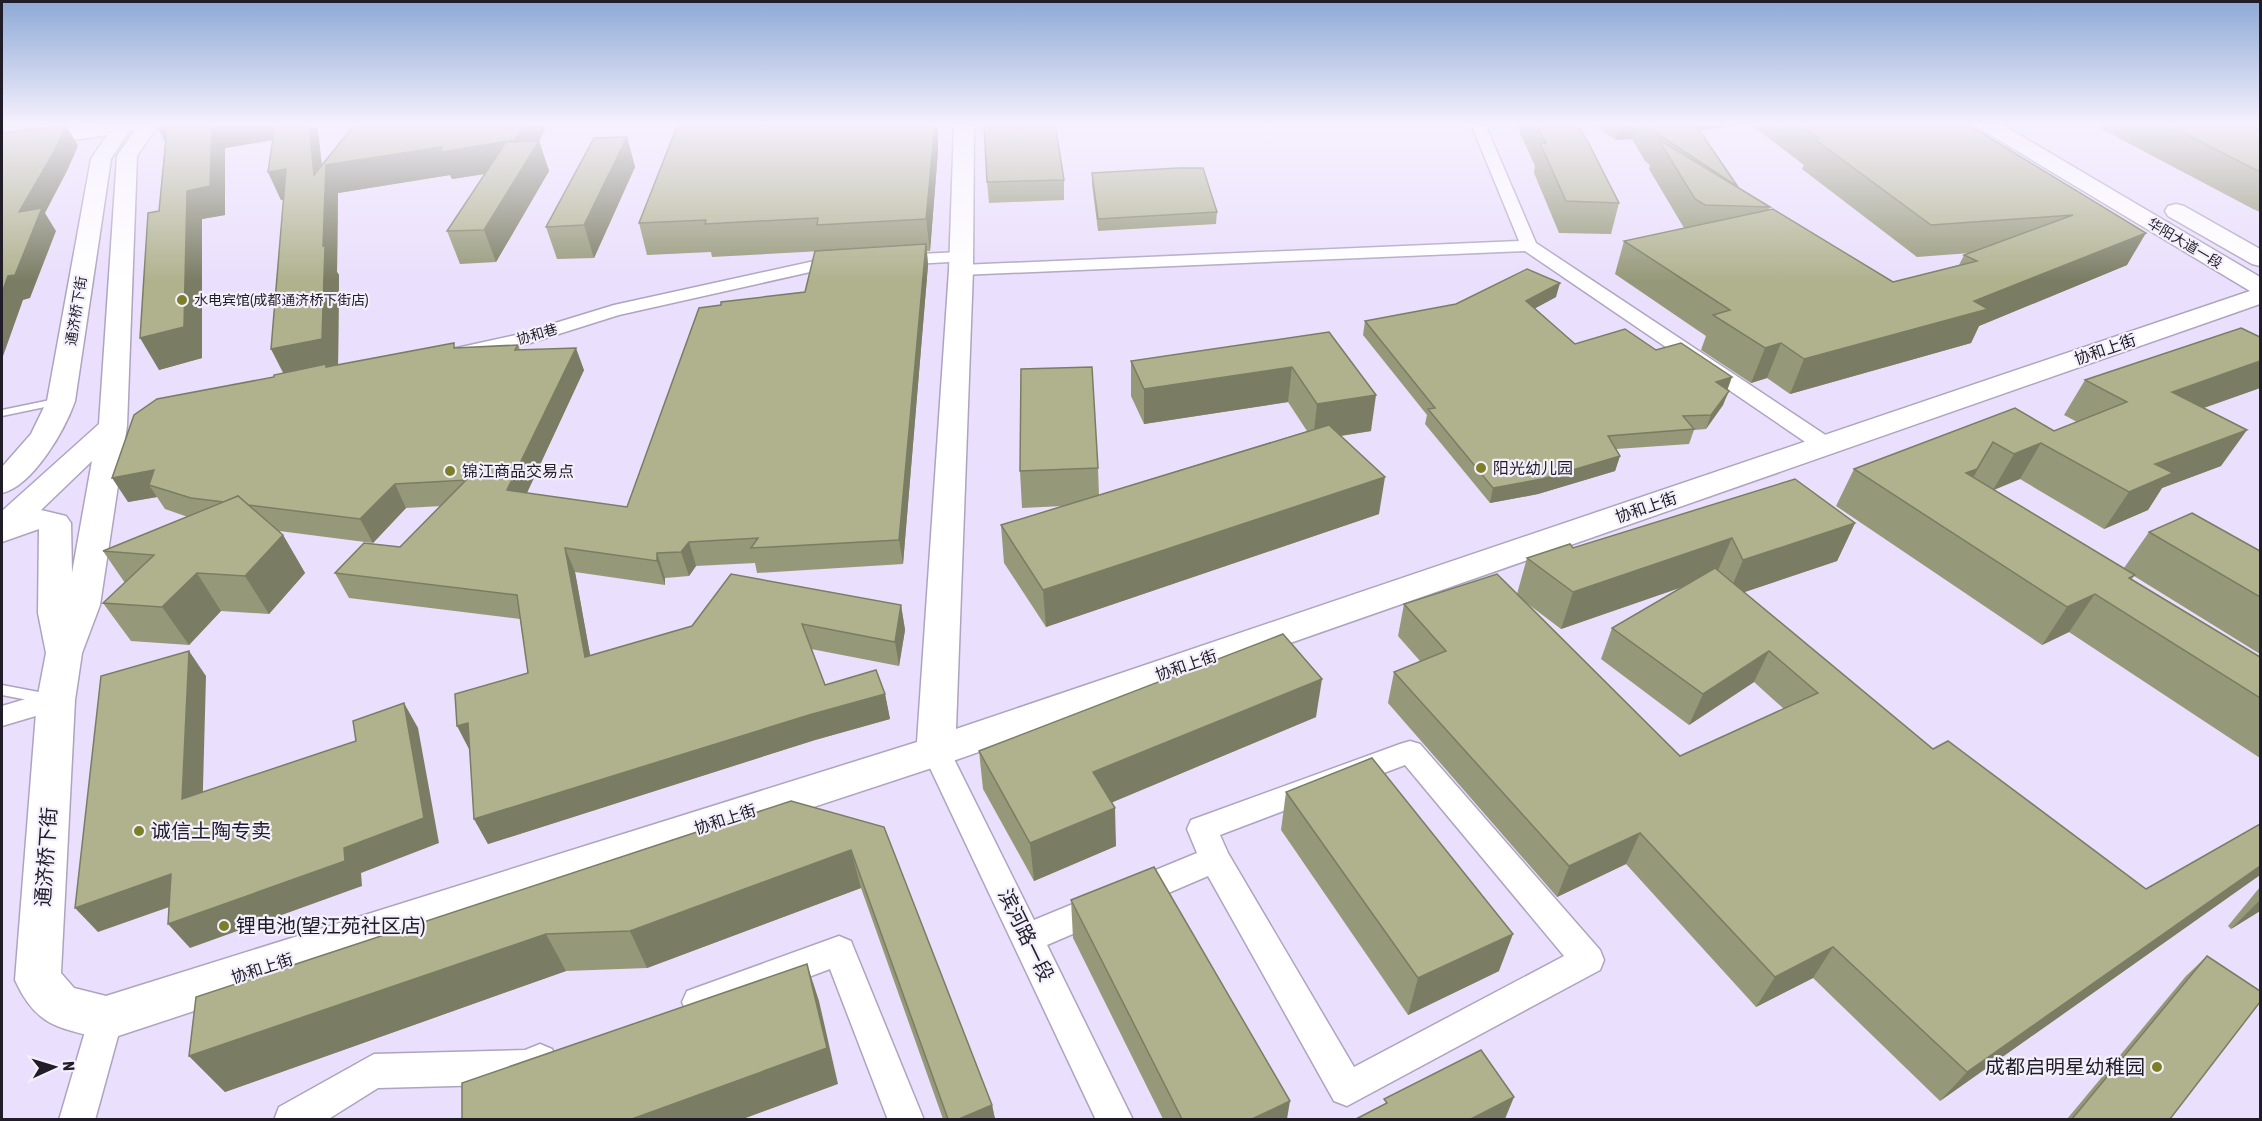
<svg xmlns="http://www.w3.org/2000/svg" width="2262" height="1121" viewBox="0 0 2262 1121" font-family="'Asap Condensed','Noto Sans SC',sans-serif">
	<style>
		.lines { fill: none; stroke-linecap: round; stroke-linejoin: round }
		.lane-casing { stroke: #aea4bf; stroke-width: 3 }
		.street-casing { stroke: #aea4bf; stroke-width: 3 }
		.secondary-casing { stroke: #aea4bf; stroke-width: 3 }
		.lane { fill: #fff; fill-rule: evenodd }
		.street { fill: #fff; fill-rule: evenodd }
		.secondary { fill: #fff; fill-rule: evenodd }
		.wall { fill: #969979; fill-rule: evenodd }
		.shaded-wall { fill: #7a7d63 }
		.building { fill: #afb28d; stroke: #7a7d63; stroke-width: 1.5 }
		.poi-dot { fill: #7c7f28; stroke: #f4f0fb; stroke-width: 2 }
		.labels { text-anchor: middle; stroke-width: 4.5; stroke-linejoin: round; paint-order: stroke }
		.far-street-label { font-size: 14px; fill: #211d28; stroke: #f4f0fb }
		.far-poi-label { font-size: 14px; fill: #211d28; stroke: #f4f0fb; text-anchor: start }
		.street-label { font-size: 16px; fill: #211d28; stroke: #f4f0fb }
		.poi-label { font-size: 16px; fill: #211d28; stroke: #f4f0fb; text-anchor: start }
		.near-poi-label { font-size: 20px; fill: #211d28; stroke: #f4f0fb; text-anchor: start }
		.near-street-label { font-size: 20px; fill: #211d28; stroke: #f4f0fb }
	</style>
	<rect width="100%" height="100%" fill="#eadffc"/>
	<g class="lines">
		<defs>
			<g id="lane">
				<polygon points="60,398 65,401 64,403 2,416 2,410"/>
				<polygon points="2,685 49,694 54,695 56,699 54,703 49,704 2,695"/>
			</g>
			<g id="street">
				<polygon points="1471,124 1485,124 1536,243 1833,440 1836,445 1833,450 1825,451 1817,450 1525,251 961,275 955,274 952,270 955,266 961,265 1519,241"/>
				<polygon points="962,252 968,253 971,257 968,261 895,265 889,264 886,260 889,256 895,255"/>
				<polygon points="843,257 849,258 852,262 849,266 828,268 619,315 527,344 459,359 452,357 449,353 452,349 516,335 614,305 828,258"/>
				<polygon points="56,690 66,693 70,700 66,707 2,726 2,706"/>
				<path d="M936,740L946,743L1034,920L1197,853L1187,829L1191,820L1400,744L1410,741L1420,744L1600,950L1604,960L1600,970L1347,1106L1334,1101L1208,876L1047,945L1133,1120H1096L922,751L926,743ZM1405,765L1564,956L1354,1067L1228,853L1220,835Z"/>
				<polygon points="839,936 851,941 855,951 924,1120 888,1120 830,969 699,1018 687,1013 682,1002 687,991"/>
				<polygon points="106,1002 118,1007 123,1018 95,1120 59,1120 89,1018 94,1007"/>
				<polygon points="540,1044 552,1049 558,1061 552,1073 526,1084 378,1088 327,1120 274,1120 279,1107 374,1054 525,1050"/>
			</g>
			<g id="secondary">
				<path d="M95,124H159L137,156L127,426L100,605L82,653L75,700L61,973L74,988L106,996L917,742L949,270L954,124H974L973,270L956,729L2250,291L1979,128L1976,124H2001L2260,277V304L950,762L106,1040C59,1027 37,1028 15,980L37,700L46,653L38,613L39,529L2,542V511L99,424L117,156L135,130L129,131L111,159L75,401C65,430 33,486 2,493V467L31,434L47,401L91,159L107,135L2,151V139ZM92,461L72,573L71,523L66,516L41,510Z"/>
				<polygon points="2176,204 2184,206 2260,249 2260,266 2252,264 2168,216 2165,211 2168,206"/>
			</g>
		</defs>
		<use href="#lane" class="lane-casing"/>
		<use href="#street" class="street-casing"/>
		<use href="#secondary" class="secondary-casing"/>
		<use href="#lane" class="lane"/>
		<use href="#street" class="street"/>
		<use href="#secondary" class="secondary"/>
	</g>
	<g class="wall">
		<polygon points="317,124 322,165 539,141 549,171 496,262 460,264 447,231 485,174 452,179 450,175 338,193 337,272 339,275 338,365 456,348 518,345 520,350 584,370 527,493 627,507 805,292 821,251 712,257 711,252 647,255 639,223 938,151 930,251 927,251 928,265 903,564 757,573 755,563 696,566 689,576 665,578 665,585 575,572 590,655 901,605 905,630 899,666 811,649 825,685 885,694 890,719 815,740 488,844 474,819 528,673 520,619 349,598 335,573 400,547 441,506 406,508 373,543 279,531 283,535 305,573 269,614 221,611 189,645 131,641 103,603 125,583 103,551 188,517 165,509 157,497 128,502 274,377 283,373 271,349 284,199 281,200 268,172 273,140 225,148 225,215 202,219 202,358 159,370 159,211 165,142 159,130"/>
		<polygon points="1516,124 1577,124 1619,203 1611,234 1559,233 1534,173 1535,166"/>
		<polygon points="1593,124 1748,124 1699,130 1738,187 1770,207 1769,209 1893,282 1959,265 1964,255 1970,253 1917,257 1802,169 1804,165 1750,124 1967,124 2127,265 1979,326 1971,343 1790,394 1767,378 1751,383 1701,350 1706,336 1615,274 1624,241 1684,228 1649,169 1650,165 1645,161 1632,139 1616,140"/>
		<polygon points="2100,124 2260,124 2260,212 2253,209 2098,127"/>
		<polygon points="627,137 635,167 594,258 557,259 546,227"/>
		<polygon points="1092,173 1217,212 1216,224 1098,231 1092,185"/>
		<polygon points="1064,180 1064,200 989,203 987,182"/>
		<polygon points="1556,297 1535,308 1575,344 1656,350 1727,390 1723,405 1706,429 1694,430 1689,444 1616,449 1620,456 1615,471 1538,494 1490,503 1425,424 1427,415 1363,335 1365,321"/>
		<polygon points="1329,332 1371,431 1341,436 1379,514 1046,627 1004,563 1001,525 1063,506 1022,508 1020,471 1098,468 1099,495 1307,431 1288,402 1144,424 1131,396 1131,361"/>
		<polygon points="2085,380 2260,388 2204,408 2221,466 2162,488 2148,510 2104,529 2020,479 1994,490 2124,568 2149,532 2260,551 2260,654 2134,576 2132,579 2260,657 2260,758 2069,632 2042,645 1836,506 1854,469 2015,408 2054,431 2077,422 2064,415"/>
		<path d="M1855,523L1837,561L1744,592L1933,749L2146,889L2260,824V875L1940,1101L1813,978L1756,1007L1626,864L1557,897L1388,703L1394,672L1420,661L1398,636L1404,604L1517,594L1527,558L1573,548ZM1683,587L1612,628L1601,659L1689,725L1754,682L1784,709L1680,756L1524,601L1561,629Z"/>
		<polygon points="1316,717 1112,802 1116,846 1034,881 983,789 979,751"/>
		<polygon points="1286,792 1499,971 1408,1015 1281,830"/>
		<polygon points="884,827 992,1105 995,1119 943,1119 861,888 647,968 566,971 225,1092 189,1056 196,997"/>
		<polygon points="2260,887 2260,911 2231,929 2228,926"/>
		<polygon points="1071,900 1287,1119 1163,1119 1073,938"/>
		<polygon points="2207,956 2170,1119 2067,1119 2186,976"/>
	</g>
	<g class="shaded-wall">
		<polygon points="212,124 284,124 290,137 225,148 225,215 202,219 202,358 159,370 140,338 187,191"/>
		<polygon points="309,124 317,124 325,192 326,165 525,124 548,124 539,141 549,171 496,262 484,230 523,168 452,179 450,175 338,193 337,272 339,275 338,370 288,381 271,349 323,246"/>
		<polygon points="935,124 938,124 938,151 930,251 926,219"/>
		<polygon points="1620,124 1636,124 1632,139 1616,140"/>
		<polygon points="1676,124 1748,124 1673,134"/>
		<polygon points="66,125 78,146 67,171 45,213 56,231 30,298 23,300 2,359 2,293 8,276 19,212"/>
		<polygon points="167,129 173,157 159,130"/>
		<polygon points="627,137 635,167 594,258 584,225"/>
		<polygon points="286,169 299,197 281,200 268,172"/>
		<polygon points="2146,233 2127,265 1979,326 1971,343 1790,394 1804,359 1974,301"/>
		<polygon points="926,244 928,265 903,564 899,540"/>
		<polygon points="1560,283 1556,297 1523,315 1526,301"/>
		<polygon points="1781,343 1767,378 1751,383 1765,348"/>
		<polygon points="576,348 584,370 517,514 507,490"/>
		<polygon points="2260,361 2260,388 2149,427 2172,392"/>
		<polygon points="1292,367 1288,402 1144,424 1144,389"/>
		<polygon points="1732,377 1727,391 1716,382"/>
		<polygon points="1729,391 1723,405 1706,429 1711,415"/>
		<polygon points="1376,395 1371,431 1313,440 1317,404"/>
		<polygon points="2247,430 2221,466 2162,488 2148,510 2104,529 2129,492 2155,464"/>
		<polygon points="1993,442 1973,478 1966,473"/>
		<polygon points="2041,443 2020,479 1993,490 2014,454"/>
		<polygon points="1620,456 1615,471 1538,494 1490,503 1493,488"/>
		<polygon points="154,470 149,485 157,497 128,502 112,478"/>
		<polygon points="1385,477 1379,514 1046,627 1043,590"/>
		<polygon points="395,484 406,508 373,543 360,519"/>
		<polygon points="1855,523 1837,561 1727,598 1743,560"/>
		<polygon points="283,535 305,573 269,614 245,576"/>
		<polygon points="1732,538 1716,575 1561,629 1573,592"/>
		<polygon points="689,542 696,566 689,576 681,552"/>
		<polygon points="565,548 575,572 595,682 585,657"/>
		<polygon points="657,553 665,578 665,585 657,561"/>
		<polygon points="197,573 221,611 189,645 162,607"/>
		<polygon points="2095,594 2069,632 2042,645 2067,607"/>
		<polygon points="901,605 905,630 899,666 895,642"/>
		<polygon points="189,651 206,676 202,824 182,799"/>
		<polygon points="1769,651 1754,682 1689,725 1703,694"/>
		<polygon points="1322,679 1316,717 1094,810 1093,772"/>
		<polygon points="885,694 890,719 815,740 488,844 474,819 809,715"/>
		<polygon points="404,703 418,728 439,843 361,873 362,886 190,948 168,924 344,848"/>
		<polygon points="468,723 470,751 457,726"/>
		<polygon points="1115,808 1116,846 1034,881 1030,843"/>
		<polygon points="1640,833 1626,864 1557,897 1569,866"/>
		<polygon points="851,850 861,888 647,968 630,931"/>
		<polygon points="2260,866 2260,875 1940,1101 1967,1072"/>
		<polygon points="171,874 192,899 98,932 75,908"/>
		<polygon points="2260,900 2260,911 2231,929"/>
		<polygon points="546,934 566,971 225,1092 189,1056"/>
		<polygon points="1513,934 1499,971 1408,1015 1418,978"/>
		<polygon points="1833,947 1813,978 1756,1007 1775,977"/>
		<polygon points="807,964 819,1001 838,1084 743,1119 632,1119"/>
		<polygon points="1514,1097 1505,1119 1471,1119"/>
		<polygon points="1290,1101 1287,1119 1252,1119"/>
		<polygon points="992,1105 995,1119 959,1119"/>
	</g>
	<g class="building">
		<polygon points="161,124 212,124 210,186 187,191 184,327 140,338 148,213 159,211 167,129 159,130"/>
		<polygon points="275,124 309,124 314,175 355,124 525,124 515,140 442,152 442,147 326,165 323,246 325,246 322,339 271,349 286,169 268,172"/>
		<polygon points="678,124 935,124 926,219 817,225 818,218 705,224 706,220 639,223"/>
		<polygon points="984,124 1055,124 1064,180 987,182"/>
		<polygon points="1536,124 1577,124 1589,144 1619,203 1566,201 1540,143 1546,143"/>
		<polygon points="1649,124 1695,124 1738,187 1653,131"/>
		<polygon points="1800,124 1967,124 2146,233 1974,301 1988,309 1804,359 1781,343 1765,348 1713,315 1730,310 1624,241 1773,209 1893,282 1977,261 1964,255 2073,215 1931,225 1813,138 1819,138"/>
		<polygon points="2166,124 2260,124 2260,172"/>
		<polygon points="66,125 55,150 19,212 42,208 15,275 8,276 2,293 2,133"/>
		<polygon points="627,137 584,225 546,227 594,138"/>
		<polygon points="1658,139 1770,207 1705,205 1695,199"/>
		<polygon points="539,141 484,230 447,231 506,142"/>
		<polygon points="1178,168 1203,168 1217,212 1098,219 1092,173"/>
		<polygon points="926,244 899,540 751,548 758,538 689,542 681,552 657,553 657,561 565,548 585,657 692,626 731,574 901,605 895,642 802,624 825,685 876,670 885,694 809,715 474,819 468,723 457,726 455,694 528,673 517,595 335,573 364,543 400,547 466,480 395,484 360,519 248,505 238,496 224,502 191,498 149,485 154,470 112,478 134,415 157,399 274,377 274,375 326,364 326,367 454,343 454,348 518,345 515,350 576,348 507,490 627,507 699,308 721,305 721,302 805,292 815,251"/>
		<polygon points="1527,269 1560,283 1526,301 1575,344 1625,329 1656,350 1681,343 1732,377 1716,382 1729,391 1711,415 1683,416 1694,429 1608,436 1620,456 1542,479 1493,488 1428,409 1435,408 1365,321 1456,304"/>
		<polygon points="2241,328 2260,337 2260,361 2172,392 2247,430 2155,464 2173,473 2129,492 2041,443 2014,454 1993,442 1977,469 1966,473 2135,575 2129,578 2260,657 2260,698 2095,594 2067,607 1854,469 2015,408 2054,431 2127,402 2085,380"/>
		<polygon points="1329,332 1376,395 1317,404 1292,367 1144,389 1131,361"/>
		<polygon points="1092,367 1098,468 1020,471 1021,369"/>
		<polygon points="1329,425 1385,477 1043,590 1001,525"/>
		<polygon points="1795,479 1855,523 1743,560 1732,538 1573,592 1527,558 1570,544 1573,548"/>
		<polygon points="238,496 283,535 245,576 197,573 162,607 103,603 154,555 103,551"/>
		<polygon points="2192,513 2260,551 2260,597 2149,532"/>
		<polygon points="1715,568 1933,749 1948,741 2146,889 2260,824 2260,866 1967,1072 1833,947 1775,977 1640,833 1569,866 1394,672 1446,651 1404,604 1497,574 1680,756 1818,693 1769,651 1703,694 1612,628"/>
		<polygon points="1283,634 1322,679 1093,772 1115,808 1030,843 979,751"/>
		<polygon points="189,651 182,799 356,741 353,721 404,703 424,818 344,848 345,861 168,924 171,874 75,908 101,676"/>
		<polygon points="1372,758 1513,934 1418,978 1286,792"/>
		<polygon points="791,801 884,827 992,1105 959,1119 948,1119 851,850 630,931 546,934 189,1056 196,997"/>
		<polygon points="1154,867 1290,1101 1252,1119 1182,1119 1071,900"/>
		<polygon points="2207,956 2260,991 2260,1002 2170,1119 2072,1119"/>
		<polygon points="807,964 827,1048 632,1119 462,1119 462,1083"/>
		<polygon points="1481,1050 1514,1097 1471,1119 1356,1119 1387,1103 1384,1099"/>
	</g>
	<linearGradient id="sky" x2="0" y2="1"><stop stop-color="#8da9d6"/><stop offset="0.44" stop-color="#f6f1fe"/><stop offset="1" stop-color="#f6f1fe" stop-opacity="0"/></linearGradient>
	<rect width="2262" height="281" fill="url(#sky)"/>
	<g class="poi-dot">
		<circle cx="182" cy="300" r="6"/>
		<circle cx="1481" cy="468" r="6"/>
		<circle cx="450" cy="471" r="6"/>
		<circle cx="139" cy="831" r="6"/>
		<circle cx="224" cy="926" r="6"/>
		<circle cx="2157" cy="1067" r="6"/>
	</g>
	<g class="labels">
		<g class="far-street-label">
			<text transform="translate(2185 243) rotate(31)" y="5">华阳大道一段</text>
			<text transform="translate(76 311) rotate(-81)" y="5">通济桥下街</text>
			<text transform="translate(537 334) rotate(-16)" y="5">协和巷</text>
		</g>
		<g class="far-poi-label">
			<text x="194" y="305">水电宾馆(成都通济桥下街店)</text>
		</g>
		<g class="street-label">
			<text transform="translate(2105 349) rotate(-19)" y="6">协和上街</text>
			<text transform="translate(1646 507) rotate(-19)" y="6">协和上街</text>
			<text transform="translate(1186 665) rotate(-19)" y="6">协和上街</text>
			<text transform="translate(725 819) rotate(-18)" y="6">协和上街</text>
			<text transform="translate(262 968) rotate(-18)" y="6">协和上街</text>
		</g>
		<g class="poi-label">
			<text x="1493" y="474">阳光幼儿园</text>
			<text x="462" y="477">锦江商品交易点</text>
		</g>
		<g class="near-poi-label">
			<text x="151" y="838">诚信土陶专卖</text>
			<text x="236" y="933">锂电池(望江苑社区店)</text>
			<text x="2145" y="1074" text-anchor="end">成都启明星幼稚园</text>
		</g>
		<g class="near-street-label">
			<text transform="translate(46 857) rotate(-86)" y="7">通济桥下街</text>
			<text transform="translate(1026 935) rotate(64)" y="7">滨河路一段</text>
		</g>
	</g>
	<rect width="2262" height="1121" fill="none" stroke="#211d28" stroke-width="6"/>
	<g transform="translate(54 1067) rotate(86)" stroke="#f4f0fb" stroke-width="4.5" paint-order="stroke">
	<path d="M0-4.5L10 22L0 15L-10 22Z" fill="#211d28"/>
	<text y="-9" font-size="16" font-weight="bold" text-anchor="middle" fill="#211d28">N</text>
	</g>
</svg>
